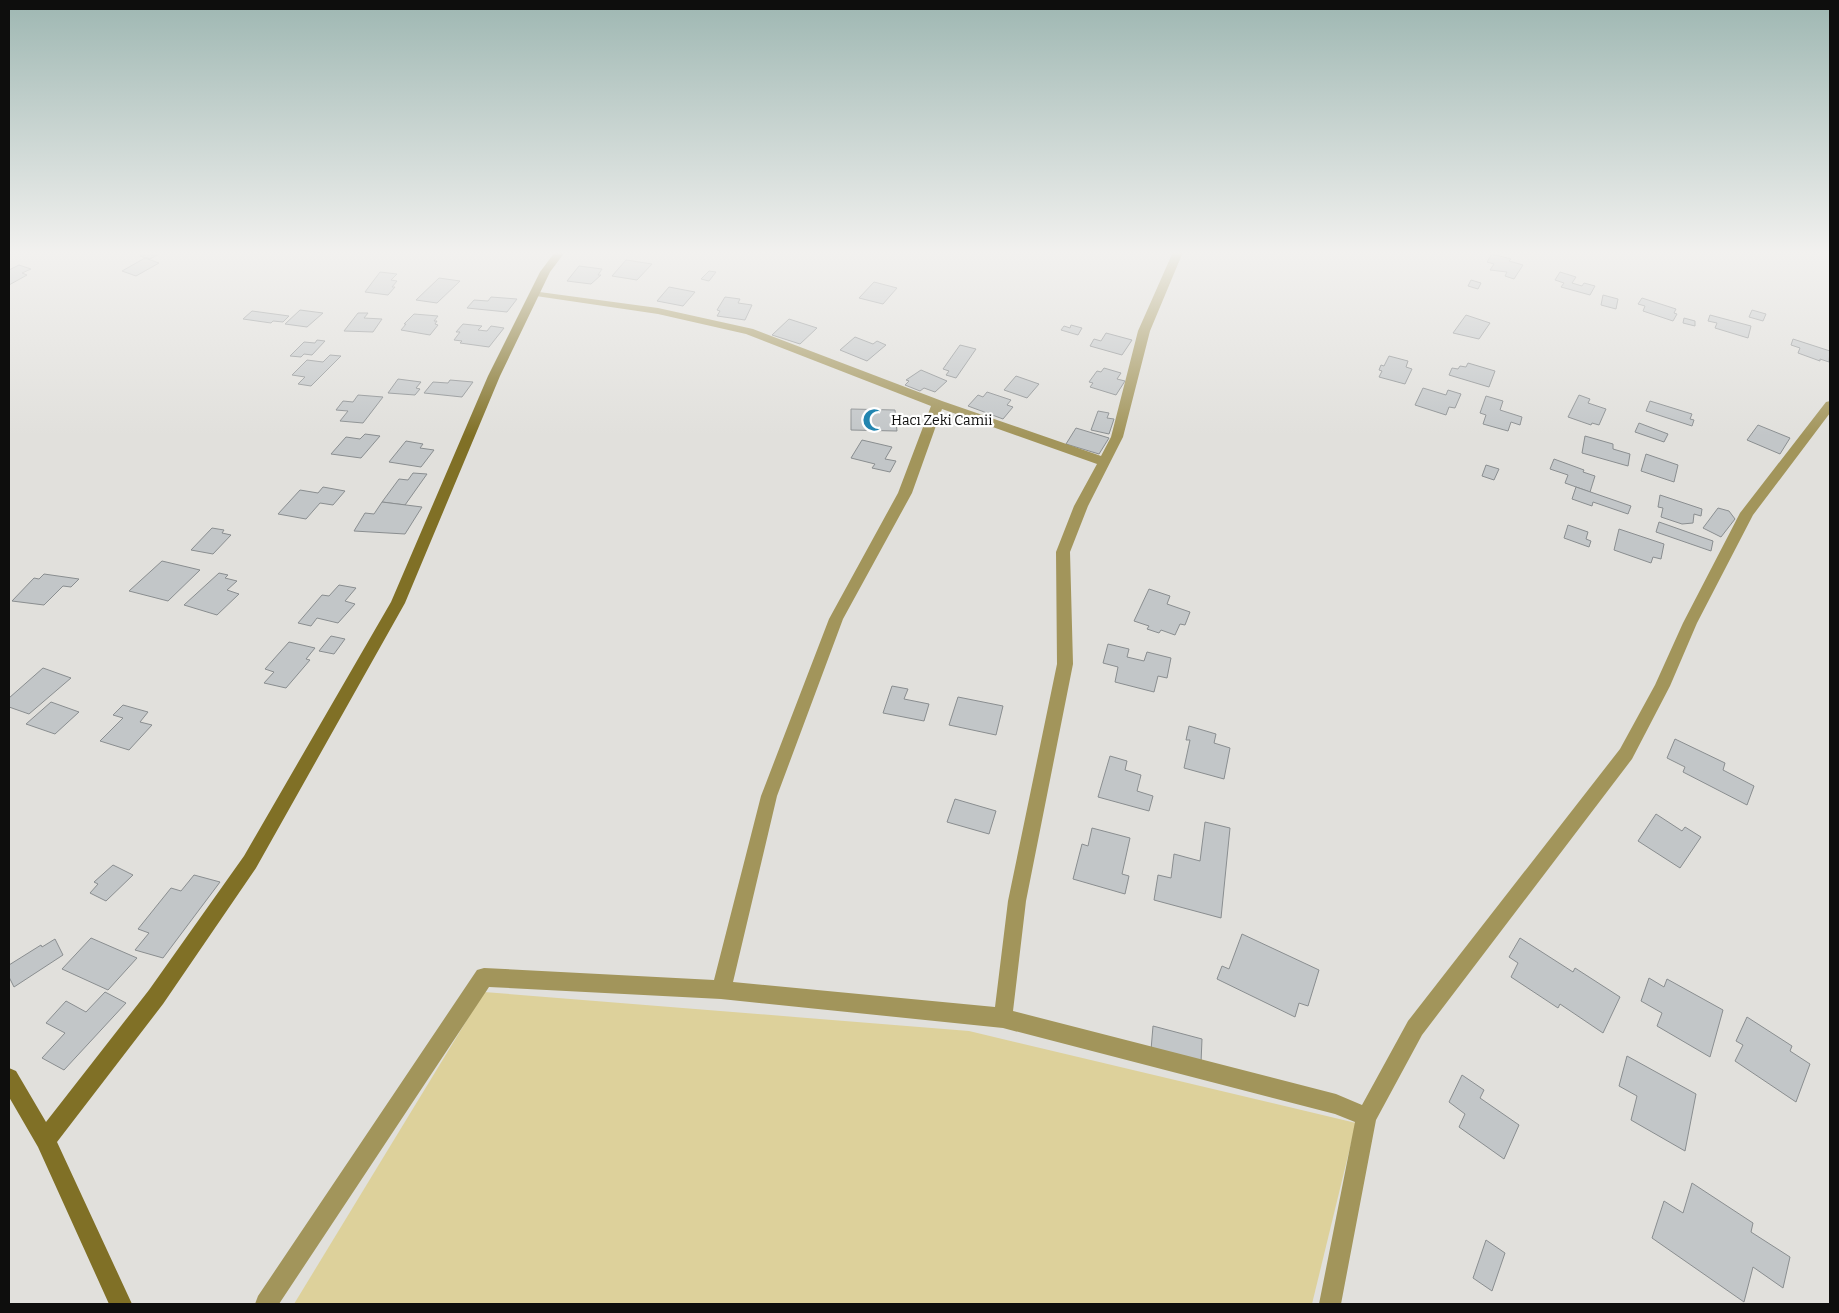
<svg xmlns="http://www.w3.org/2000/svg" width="1839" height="1313" viewBox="0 0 1839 1313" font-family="Bitter,serif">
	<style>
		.green { fill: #ddd19b }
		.building { fill: #c2c6c8; stroke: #8a8e90 }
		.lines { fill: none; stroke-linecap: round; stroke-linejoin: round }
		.street { fill: #a2955b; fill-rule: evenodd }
		.secondary { fill: #807026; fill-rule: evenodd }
		.labels { text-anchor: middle; stroke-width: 4.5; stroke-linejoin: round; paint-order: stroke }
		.poi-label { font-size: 14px; fill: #0e0e0d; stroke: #fff; text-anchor: start }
	</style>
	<rect width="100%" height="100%" fill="#e1e0dc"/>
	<polygon class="green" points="484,992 969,1031 1356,1123 1312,1304 294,1304"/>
	<g class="building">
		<polygon points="147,252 162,252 150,259 140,256"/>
		<polygon points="1492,254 1511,259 1509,261 1523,265 1514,279 1505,276 1507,272 1490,270 1494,264 1487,262"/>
		<polygon points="145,258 159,263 136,276 122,271"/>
		<polygon points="626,260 652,264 637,280 612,276"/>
		<polygon points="19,265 31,269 22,273 27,275 9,285 9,270"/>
		<polygon points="579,266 602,269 598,275 601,275 591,284 567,281"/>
		<polygon points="709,271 716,272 709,281 701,279"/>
		<polygon points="380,272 397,274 391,280 397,281 392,287 395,287 388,295 365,292"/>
		<polygon points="1560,272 1576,277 1572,283 1582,286 1584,283 1595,286 1590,295 1561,287 1564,283 1555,280"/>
		<polygon points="439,278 460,281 437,303 416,300"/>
		<polygon points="1471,280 1481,283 1478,289 1468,286"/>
		<polygon points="874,282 897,288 883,304 859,298"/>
		<polygon points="669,287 695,292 683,306 657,301"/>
		<polygon points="1603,295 1618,299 1616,309 1601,305"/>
		<polygon points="491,297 517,299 507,312 467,308 474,300 488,301"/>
		<polygon points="725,297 740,299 738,303 752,305 745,320 717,316 720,311 717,310"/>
		<polygon points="1642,298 1676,309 1674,313 1677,314 1673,321 1643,311 1645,306 1638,304"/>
		<polygon points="300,310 323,313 307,327 285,324"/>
		<polygon points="1752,310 1766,314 1763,321 1749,317"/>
		<polygon points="252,311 289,316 283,322 273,321 271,323 243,319"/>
		<polygon points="358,313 368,313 364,318 382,319 373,332 344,331"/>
		<polygon points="414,314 438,316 434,321 437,321 435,324 438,325 430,335 401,330 406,324 404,324"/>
		<polygon points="1466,315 1490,323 1479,339 1453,333"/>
		<polygon points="1710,315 1751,326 1748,338 1715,328 1717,323 1708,321"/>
		<polygon points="1684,318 1695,321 1695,326 1683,323"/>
		<polygon points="789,319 817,328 800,344 772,335"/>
		<polygon points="463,324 482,326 478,330 487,331 491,326 504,328 489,347 460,343 462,341 454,340 460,332 456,332"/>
		<polygon points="1071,325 1082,328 1078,335 1061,330 1064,326 1070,328"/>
		<polygon points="1106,333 1132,340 1122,355 1090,346 1094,339 1101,341"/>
		<polygon points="855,337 873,344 877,341 886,345 867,361 840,350"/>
		<polygon points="1793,339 1830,351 1829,362 1820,359 1820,361 1798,353 1800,348 1791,345"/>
		<polygon points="317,340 325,341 312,355 304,354 301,357 290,356 304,342 315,343"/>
		<polygon points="960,345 976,349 956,378 946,375 949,371 943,369"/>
		<polygon points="330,355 341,356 311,386 298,384 305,377 292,375 307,360 323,362"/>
		<polygon points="1389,356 1408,361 1406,367 1412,369 1405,384 1379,377 1382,371 1379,370 1381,365 1384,366"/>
		<polygon points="1468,363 1495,371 1489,387 1449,375 1452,368 1458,369 1460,366 1466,367"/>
		<polygon points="1104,368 1121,373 1117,379 1125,381 1116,395 1090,387 1093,383 1089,382 1097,371 1101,372"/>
		<polygon points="921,370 947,381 935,392 924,388 920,391 905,385 909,381 906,380"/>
		<polygon points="1016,376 1039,384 1027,398 1004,390"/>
		<polygon points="398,379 421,382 416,388 420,389 415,395 388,393"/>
		<polygon points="450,380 473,382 462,397 424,393 433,382 448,383"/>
		<polygon points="1423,388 1446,395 1448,390 1461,394 1455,408 1449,407 1446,415 1415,405"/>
		<polygon points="987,392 1011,400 1007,405 1013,407 1003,419 968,406 978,395 983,397"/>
		<polygon points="358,395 383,397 363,423 340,421 348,411 336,410 343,401 353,402"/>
		<polygon points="1579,395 1590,399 1588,403 1606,409 1599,425 1592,423 1591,425 1568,417"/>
		<polygon points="1486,396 1503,401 1500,410 1522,417 1520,425 1511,422 1508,431 1483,424 1486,415 1480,413"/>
		<polygon points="1650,401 1692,414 1690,419 1694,420 1692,426 1646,411"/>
		<polygon points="851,409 895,410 897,431 851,430"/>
		<polygon points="1098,411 1109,413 1107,418 1114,419 1109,434 1091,430"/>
		<polygon points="1639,423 1668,434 1664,442 1635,432"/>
		<polygon points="1758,425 1790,438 1780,454 1747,440"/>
		<polygon points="1076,428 1109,438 1099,454 1066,444"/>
		<polygon points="365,434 380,436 361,458 331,454 346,437 360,439"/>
		<polygon points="1585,436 1613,444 1613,449 1630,454 1628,466 1582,453"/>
		<polygon points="862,440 892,447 885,459 896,461 890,472 872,468 875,464 851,458"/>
		<polygon points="406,441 423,444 420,448 434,450 421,467 389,462"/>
		<polygon points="1646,454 1678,465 1674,482 1641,471"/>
		<polygon points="1554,459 1584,470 1583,472 1595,476 1590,492 1565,483 1568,475 1550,469"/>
		<polygon points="1486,465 1499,469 1494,480 1482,476"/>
		<polygon points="413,473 427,474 405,505 382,502 399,479 408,480"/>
		<polygon points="323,487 345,491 333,505 320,503 306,519 278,514 300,490 318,493"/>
		<polygon points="1576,487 1631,506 1628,514 1593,502 1592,506 1572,499"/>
		<polygon points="1660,495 1702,509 1701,516 1694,514 1693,523 1682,524 1661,517 1663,508 1658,507"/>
		<polygon points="382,502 422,507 405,534 354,531 365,513 374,514"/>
		<polygon points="1718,508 1729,511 1735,519 1721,537 1703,528"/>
		<polygon points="1659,522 1713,541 1711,551 1656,532"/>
		<polygon points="1568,525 1588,532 1586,539 1591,541 1589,547 1564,538"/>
		<polygon points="212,528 224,530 222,533 231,535 213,554 191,550"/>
		<polygon points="1619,529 1664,544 1661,559 1653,557 1651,563 1614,550"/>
		<polygon points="162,561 200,570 168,601 129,591"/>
		<polygon points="219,573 228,575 225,578 237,581 227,590 239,594 217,615 184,605"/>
		<polygon points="44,574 79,579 71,587 63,586 44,605 12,601 34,578 39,579"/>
		<polygon points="339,585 356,588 345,601 355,604 338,623 317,618 311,626 298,623 322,595 329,596"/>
		<polygon points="1149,589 1170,596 1167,604 1190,612 1185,625 1180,624 1175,635 1161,630 1159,633 1147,629 1149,626 1134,621"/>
		<polygon points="331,636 345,639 334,654 319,651"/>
		<polygon points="289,642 315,648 306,659 310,660 286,688 264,683 274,672 265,669"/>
		<polygon points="1108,644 1129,649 1127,657 1144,661 1147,652 1171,658 1167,678 1158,676 1154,692 1115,682 1118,667 1103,663"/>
		<polygon points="43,668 71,678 29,714 9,707 9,698"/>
		<polygon points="892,686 908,689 904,699 929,704 924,721 883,713"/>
		<polygon points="958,697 1003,706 996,735 949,725"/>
		<polygon points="51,702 79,712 55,734 26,724"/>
		<polygon points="123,705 148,712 140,722 152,725 129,750 100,741 123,718 113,715"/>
		<polygon points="1189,726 1216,734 1214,743 1230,748 1224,779 1184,768 1190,740 1186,740"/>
		<polygon points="1675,739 1725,763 1723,770 1754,786 1747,805 1683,772 1685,767 1667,758"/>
		<polygon points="1110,756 1127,761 1125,770 1141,775 1137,791 1153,796 1149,811 1098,797"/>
		<polygon points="955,799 996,811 989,834 947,822"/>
		<polygon points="1656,814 1682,831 1685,827 1701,837 1680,868 1638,841"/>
		<polygon points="1205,822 1230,828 1221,918 1154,900 1158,875 1171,878 1174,854 1200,861"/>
		<polygon points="1092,828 1130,838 1122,874 1129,876 1125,894 1073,879 1082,844 1088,846"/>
		<polygon points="113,865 133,875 106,901 90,893 98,884 94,882"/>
		<polygon points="194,875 220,882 163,958 135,950 149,933 138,929 171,888 181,891"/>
		<polygon points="1242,934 1319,970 1308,1006 1299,1003 1295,1017 1217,979 1222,966 1229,969"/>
		<polygon points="91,938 137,958 108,990 62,969"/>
		<polygon points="1520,938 1573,972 1575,968 1620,997 1603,1033 1560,1004 1558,1008 1511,977 1518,963 1509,957"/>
		<polygon points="55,939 63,955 14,987 9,977 9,965 41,945 42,947"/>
		<polygon points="1649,978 1664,987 1667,979 1723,1010 1710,1057 1657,1026 1662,1013 1641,1001"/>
		<polygon points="105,992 126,1003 64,1070 42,1058 65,1033 46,1023 66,1001 86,1012"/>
		<polygon points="1747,1017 1792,1046 1790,1051 1810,1064 1796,1102 1735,1061 1743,1045 1736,1041"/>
		<polygon points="1153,1026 1202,1039 1201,1063 1151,1050"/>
		<polygon points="1627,1056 1696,1094 1685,1151 1631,1120 1637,1096 1619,1086"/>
		<polygon points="1462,1075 1484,1090 1480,1098 1519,1125 1504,1159 1459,1127 1465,1114 1449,1102"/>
		<polygon points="1692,1183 1753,1223 1751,1232 1790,1257 1783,1288 1753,1267 1744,1302 1652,1238 1664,1201 1683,1213"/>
		<polygon points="1486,1240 1505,1253 1492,1291 1473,1278"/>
	</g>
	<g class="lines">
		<path class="street" d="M1173,252H1183L1150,331L1123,437L1088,506L1070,552L1073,664L1026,901L1013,1011L1336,1094L1362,1105L1408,1021L1620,749L1655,685L1683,623L1740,513L1826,402L1830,401V413L1753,515L1697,623L1670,686L1632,759L1422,1035L1376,1120L1341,1304H1319L1355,1122L1335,1114L1003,1028L721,999L489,987L279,1304H255L258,1296L477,970L484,968L714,980L761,796L829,619L898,493L931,406L746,334L658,314L536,296L531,293L532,291L658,308L753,329L942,401L1101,456L1111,437L1138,331ZM942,409L1097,464L1074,506L1056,552L1057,664L1008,901L995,1007L733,982L777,796L843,619L912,493Z"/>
		<polygon class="secondary" points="555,252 565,252 550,272 500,376 405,603 256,868 163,1004 57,1142 132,1304 109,1304 38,1147 9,1097 9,1068 16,1071 46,1122 149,990 244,856 391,602 488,376 540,272"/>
	</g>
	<linearGradient id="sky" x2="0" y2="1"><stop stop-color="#9eb7b2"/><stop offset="0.58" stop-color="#f2f1ef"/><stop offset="1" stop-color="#f2f1ef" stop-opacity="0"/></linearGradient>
	<rect width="1839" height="436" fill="url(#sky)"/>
	<defs>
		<symbol id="mosque-bare" viewBox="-9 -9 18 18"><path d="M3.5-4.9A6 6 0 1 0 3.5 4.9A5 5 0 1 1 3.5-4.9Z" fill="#2285b0" stroke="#fff" stroke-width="2.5" paint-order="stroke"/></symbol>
	</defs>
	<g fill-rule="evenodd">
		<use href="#mosque-bare" x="858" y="404" width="32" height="32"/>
	</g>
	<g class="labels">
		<g class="poi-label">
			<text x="891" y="425">Hacı Zeki Camii</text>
		</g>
	</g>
	<rect width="1839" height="1313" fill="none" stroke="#0e0e0d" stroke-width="20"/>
</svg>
